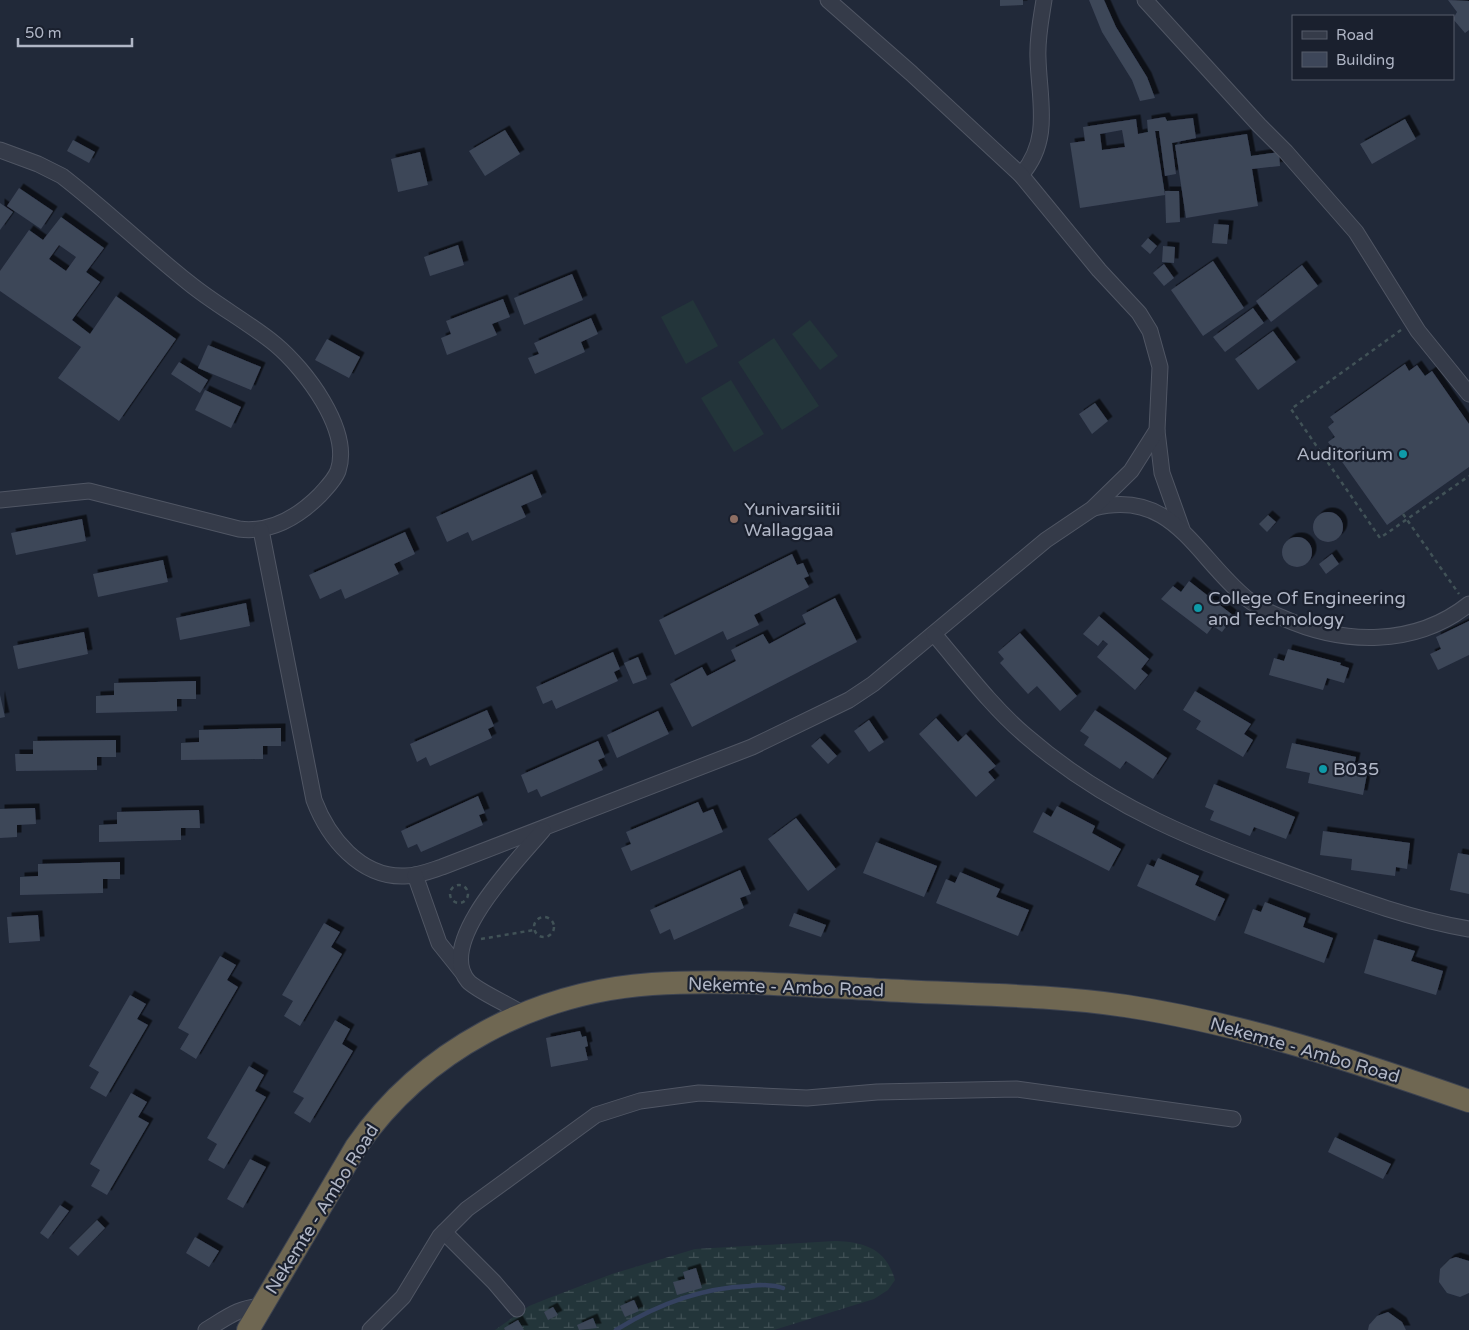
<svg xmlns="http://www.w3.org/2000/svg" width="1469" height="1330" viewBox="0 0 1469 1330" font-family="'Varela Round',sans-serif">
	<style>
		.wetland { fill: url(#wetland-marsh) }
		.garden { fill: #23353a }
		.lines { fill: none; stroke-linecap: round; stroke-linejoin: round }
		.stream { stroke: #354260; stroke-width: 4.5 }
		.building { fill: #3d4659; fill-rule: evenodd; filter: url(#shadow) }
		.minor-casing { stroke: #505664; stroke-width: 17 }
		.highway-casing { stroke: #3d4351; stroke-width: 24 }
		.path { stroke: #415257; stroke-width: 2.5; stroke-dasharray: 4 4; stroke-linecap: butt }
		.minor { stroke: #353b49; stroke-width: 15 }
		.highway { stroke: #6f6752; stroke-width: 22 }
		.culture-dot { fill: #0f9aa8; stroke: #1a202e; stroke-width: 2 }
		.education-dot { fill: #8d6e63; stroke: #1a202e; stroke-width: 2 }
		.labels { text-anchor: middle; stroke-width: 4.5; stroke-linejoin: round; paint-order: stroke }
		.poi-label { font-size: 18px; fill: #b0b6c6; stroke: #1a202e; text-anchor: start }
		.street-label { font-size: 18px; fill: #b0b6c6; stroke: #1a202e }
	</style>
	<defs>
		<pattern id="wetland-marsh" width="20" height="14" patternUnits="userSpaceOnUse" patternTransform="scale(1.25)"><rect width="20" height="14" fill="#23353a"/><path d="M1 5h8M5 5V1M11 12h8M15 12V8" fill="none" stroke="#405055"/></pattern>
		<filter id="shadow"><feDropShadow dx="4.5" dy="-4.5" stdDeviation="0" flood-color="#0009"/></filter>
	</defs>
	<rect width="100%" height="100%" fill="#212939"/>
	<path class="wetland" d="M835,1241C865,1242 886,1249 895,1280L888,1290L874,1299L774,1330H495L529,1306L549,1298L612,1274L695,1249Z"/>
	<g class="garden">
		<polygon points="693,300 718,346 686,364 661,317"/>
		<polygon points="810,320 838,356 820,370 792,334"/>
		<polygon points="774,338 819,406 782,430 738,362"/>
		<polygon points="731,380 764,434 734,452 701,398"/>
	</g>
	<g class="lines">
		<path class="stream" d="M616,1330C656,1305 701,1288 749,1286C761,1285 772,1284 783,1288"/>
	</g>
	<g class="building">
		<polygon points="1000,0 1023,0 1023,5 1000,6"/>
		<polygon points="1089,0 1104,0 1116,27 1147,77 1155,98 1140,101 1132,80 1102,32"/>
		<polygon points="1448,0 1469,1 1469,30 1465,33 1453,19 1457,12"/>
		<path d="M1165,117L1167,121L1193,118L1196,138L1172,143L1176,174L1165,176L1159,131H1155L1165,195L1080,208L1070,143L1085,141L1083,127L1136,119L1138,134L1148,132L1147,120ZM1122,130L1125,147L1102,150L1100,134Z"/>
		<polygon points="1405,119 1416,139 1372,164 1360,144"/>
		<polygon points="505,130 520,154 485,176 469,151"/>
		<polygon points="1247,134 1251,156 1279,152 1280,166 1252,169 1258,206 1186,218 1175,145"/>
		<polygon points="73,140 95,152 89,163 67,151"/>
		<polygon points="420,152 428,185 398,192 391,159"/>
		<polygon points="19,188 53,211 41,229 7,206"/>
		<polygon points="1165,191 1179,191 1180,222 1166,223"/>
		<polygon points="0,203 13,212 0,230"/>
		<path d="M61,217L104,248L86,272L100,282L72,320L90,334L116,296L176,339L119,421L58,378L81,347L0,291V271L29,230L43,240ZM59,245L76,257L66,271L49,259Z"/>
		<polygon points="1214,224 1229,225 1227,244 1212,243"/>
		<polygon points="1148,238 1157,246 1150,254 1141,246"/>
		<polygon points="458,245 464,265 430,276 424,257"/>
		<polygon points="1163,246 1175,247 1174,263 1162,262"/>
		<polygon points="1213,261 1244,308 1203,336 1171,290"/>
		<polygon points="1164,264 1174,278 1164,286 1153,273"/>
		<polygon points="1302,265 1318,286 1271,322 1256,301"/>
		<polygon points="572,274 583,300 524,325 514,298"/>
		<polygon points="503,299 510,317 492,324 497,335 447,355 441,338 451,334 446,321"/>
		<polygon points="1253,308 1264,323 1225,352 1213,337"/>
		<polygon points="591,318 598,334 581,342 585,352 535,374 528,358 539,354 534,343"/>
		<polygon points="1273,331 1296,362 1258,390 1235,359"/>
		<polygon points="327,339 360,357 349,378 315,360"/>
		<polygon points="208,345 261,367 251,390 198,368"/>
		<polygon points="179,362 208,380 200,393 171,374"/>
		<polygon points="1405,364 1409,371 1417,365 1425,376 1432,371 1469,424 1469,467 1387,525 1328,442 1335,437 1328,427 1334,422 1330,417"/>
		<polygon points="205,390 241,407 231,428 195,410"/>
		<polygon points="1095,403 1108,421 1092,434 1079,414"/>
		<polygon points="532,474 542,497 521,506 526,517 472,541 468,532 447,542 436,517"/>
		<circle cx="1328" cy="527" r="15"/>
		<polygon points="1268,515 1276,522 1267,532 1259,524"/>
		<polygon points="82,519 86,541 16,555 11,533"/>
		<polygon points="405,532 415,554 394,564 399,574 345,599 341,589 320,599 309,575"/>
		<circle cx="1297" cy="552" r="15"/>
		<polygon points="792,554 797,565 803,563 809,576 804,578 809,587 754,615 759,625 727,640 723,631 675,655 659,620"/>
		<polygon points="1332,554 1339,564 1326,574 1319,564"/>
		<polygon points="163,560 168,582 98,597 93,574"/>
		<polygon points="1189,581 1234,616 1222,632 1213,626 1207,634 1161,599 1173,586 1181,592"/>
		<polygon points="835,598 857,642 692,727 670,684 702,667 707,676 736,661 731,650 763,634 769,644 806,624 802,615"/>
		<polygon points="246,603 250,626 180,640 176,618"/>
		<polygon points="1099,616 1149,659 1141,669 1148,675 1135,690 1097,657 1108,644 1103,640 1098,646 1083,634"/>
		<polygon points="1469,621 1469,655 1438,670 1430,654 1441,649 1436,637"/>
		<polygon points="84,632 88,654 18,669 13,646"/>
		<polygon points="1020,633 1077,696 1060,711 1037,686 1028,694 1000,663 1004,659 998,652"/>
		<polygon points="1288,649 1341,663 1340,665 1349,668 1344,683 1327,678 1323,690 1269,675 1274,658 1284,661"/>
		<polygon points="613,652 620,669 614,672 618,681 556,709 552,700 543,704 536,687"/>
		<polygon points="638,657 647,679 633,684 624,663"/>
		<polygon points="196,681 196,699 177,699 177,711 96,713 96,696 114,695 114,683"/>
		<polygon points="1195,691 1251,724 1244,734 1253,740 1243,757 1196,729 1201,721 1183,710"/>
		<polygon points="0,695 5,717 0,718"/>
		<polygon points="487,710 494,726 488,729 492,738 430,766 426,757 417,762 410,744"/>
		<polygon points="1095,710 1167,758 1153,779 1126,761 1120,769 1084,745 1089,737 1080,731"/>
		<polygon points="658,711 669,734 617,758 607,735"/>
		<polygon points="936,718 958,742 966,734 996,766 988,772 995,780 976,797 919,734"/>
		<polygon points="869,720 884,742 869,752 854,731"/>
		<polygon points="281,728 281,746 263,746 263,759 181,760 181,743 199,742 199,730"/>
		<polygon points="820,738 837,756 828,764 811,746"/>
		<polygon points="116,740 116,757 97,757 97,770 16,771 15,754 33,754 33,741"/>
		<polygon points="598,741 605,757 598,760 603,770 541,797 537,789 528,793 521,775"/>
		<polygon points="1292,743 1356,757 1353,771 1367,774 1363,795 1308,783 1310,773 1286,768"/>
		<polygon points="1214,784 1295,817 1286,839 1254,827 1250,836 1210,820 1214,811 1205,807"/>
		<polygon points="478,796 485,813 479,815 483,825 421,852 417,844 408,848 401,831"/>
		<polygon points="698,802 703,813 713,809 723,832 631,871 621,848 631,844 626,832"/>
		<polygon points="1057,806 1095,826 1092,833 1121,849 1109,871 1033,832 1043,812 1051,817"/>
		<polygon points="35,808 36,824 17,825 17,837 0,838 0,809"/>
		<polygon points="199,810 200,828 181,828 181,840 99,842 99,825 117,824 117,812"/>
		<polygon points="796,818 836,869 808,891 768,839"/>
		<polygon points="1323,831 1410,843 1407,869 1396,867 1395,876 1351,870 1352,859 1320,855"/>
		<polygon points="876,842 937,866 924,897 863,873"/>
		<polygon points="1458,853 1469,855 1469,894 1450,890"/>
		<polygon points="1158,858 1199,876 1195,885 1225,899 1215,921 1137,886 1147,864 1154,867"/>
		<polygon points="120,862 120,879 103,879 103,893 20,895 20,877 38,876 38,864"/>
		<polygon points="740,870 751,894 740,898 744,908 674,940 670,929 660,934 650,910"/>
		<polygon points="960,872 1000,889 996,897 1029,910 1018,936 936,903 946,879 955,883"/>
		<polygon points="1265,902 1306,918 1303,927 1333,938 1324,963 1244,933 1253,909 1261,912"/>
		<polygon points="794,913 826,925 821,937 789,926"/>
		<polygon points="38,915 40,941 9,943 7,917"/>
		<polygon points="324,923 340,932 331,947 342,954 300,1026 284,1016 293,1001 282,995"/>
		<polygon points="1374,939 1415,951 1411,961 1443,971 1436,995 1364,973"/>
		<polygon points="220,956 236,965 227,980 238,987 196,1059 180,1049 189,1034 178,1028"/>
		<polygon points="130,995 146,1004 137,1019 148,1025 106,1097 90,1088 99,1072 89,1066"/>
		<polygon points="335,1020 350,1029 342,1044 353,1051 310,1123 294,1113 304,1098 293,1092"/>
		<polygon points="580,1031 582,1037 586,1036 588,1046 585,1047 588,1060 551,1067 546,1038"/>
		<polygon points="249,1066 264,1075 255,1091 266,1097 224,1169 208,1160 217,1144 207,1138"/>
		<polygon points="131,1093 147,1102 138,1117 149,1123 107,1195 91,1186 100,1170 90,1164"/>
		<polygon points="1335,1137 1391,1164 1383,1179 1328,1152"/>
		<polygon points="250,1159 266,1167 243,1208 227,1199"/>
		<polygon points="60,1205 69,1211 48,1239 40,1233"/>
		<polygon points="97,1220 105,1228 78,1256 69,1248"/>
		<polygon points="195,1237 219,1251 209,1267 186,1253"/>
		<polygon points="1456,1257 1469,1261 1469,1293 1460,1297 1447,1293 1439,1282 1440,1269 1450,1259"/>
		<polygon points="696,1268 702,1288 677,1295 673,1282 685,1279 683,1272"/>
		<polygon points="634,1300 639,1311 625,1317 620,1306"/>
		<polygon points="553,1307 558,1315 548,1320 544,1312"/>
		<polygon points="1388,1312 1402,1322 1406,1330 1368,1330 1369,1325 1377,1316"/>
		<polygon points="593,1318 597,1328 579,1330 577,1325"/>
		<polygon points="518,1320 524,1330 505,1330 504,1328"/>
	</g>
	<g class="lines">
		<defs>
			<g id="minor">
				<polyline points="1145,0 1259,125 1286,152 1356,232 1418,331 1469,394"/>
				<path d="M0,150L38,164L62,176C106,210 146,249 189,283C216,305 248,322 275,344C305,369 352,430 338,471C334,481 326,488 320,495C298,517 270,533 239,529L89,491L0,500"/>
				<path d="M1021,175C1052,140 1039,100 1038,58C1037,38 1041,19 1044,0"/>
				<polyline points="1157,431 1162,473 1182,529"/>
				<path d="M1094,508C1173,488 1195,556 1246,598C1257,607 1270,613 1283,618C1343,645 1415,647 1469,604"/>
				<path d="M261,530L314,800C328,837 360,878 405,876C418,876 430,871 442,867L752,747L849,700L873,684L1046,540L1092,509L1131,471L1157,430L1160,367L1150,331L1139,313L1099,270L1021,175L911,73L828,0"/>
				<path d="M934,634C963,668 991,706 1025,735C1110,809 1199,842 1302,879C1357,899 1411,919 1469,929"/>
				<polyline points="415,875 439,943 463,973"/>
				<path d="M523,1014C510,1005 477,991 468,981C435,942 520,858 543,830"/>
				<polyline points="444,1232 494,1282 517,1309"/>
				<path d="M206,1330C223,1320 242,1305 262,1307"/>
				<polyline points="370,1330 403,1297 440,1236 467,1209 596,1115 640,1101 699,1093 807,1098 877,1092 1016,1089 1233,1119"/>
			</g>
			<path id="highway" d="M248,1330L356,1147C423,1050 535,992 652,984C729,979 807,986 884,990C964,995 1046,994 1126,1006C1244,1024 1357,1062 1469,1101"/>
		</defs>
		<use href="#minor" class="minor-casing"/>
		<use href="#highway" class="highway-casing"/>
		<g class="path">
			<polyline points="1401,330 1291,409 1380,538 1469,476"/>
			<polyline points="1403,514 1459,594"/>
			<circle cx="459" cy="894" r="9"/>
			<circle cx="544" cy="927" r="10"/>
			<polyline points="481,939 534,930"/>
		</g>
		<use href="#minor" class="minor"/>
		<use href="#highway" class="highway"/>
	</g>
	<g class="culture-dot">
		<circle cx="1403" cy="454" r="5"/>
		<circle cx="1198" cy="608" r="5"/>
		<circle cx="1323" cy="769" r="5"/>
	</g>
	<circle class="education-dot" cx="734" cy="519" r="5"/>
	<g class="labels">
		<g class="poi-label">
			<text x="1393" y="460" text-anchor="end">Auditorium</text>
			<text x="744" y="515">Yunivarsiitii<tspan x="744" dy="21">Wallaggaa</tspan></text>
			<text x="1208" y="604">College Of Engineering<tspan x="1208" dy="21">and Technology</tspan></text>
			<text x="1333" y="775">B035</text>
		</g>
		<g class="street-label">
			<text transform="translate(786 987) rotate(2)" y="6">Nekemte - Ambo Road</text>
			<text transform="translate(1305 1050) rotate(16)" y="6">Nekemte - Ambo Road</text>
			<text transform="translate(322 1209) rotate(-58)" y="6">Nekemte - Ambo Road</text>
		</g>
	</g>
	<rect x="1292" y="15" width="162" height="65" fill="#1a202e" stroke="#565c6b"/>
	<rect x="1302" y="31" width="25" height="8" fill="#353b49" stroke="#565c6b"/>
	<text x="1336" y="40" font-size="15" fill="#b0b6c6">Road</text>
	<rect x="1302" y="52" width="25" height="15" fill="#3d4659" stroke="#565c6b"/>
	<text x="1336" y="65" font-size="15" fill="#b0b6c6">Building</text>
	<path d="M18 38v8h114v-8" fill="none" stroke="#b0b6c6" stroke-width="2.5"/>
	<text x="25" y="38" font-size="15" fill="#b0b6c6" stroke="#1a202e" stroke-width="4" paint-order="stroke">50 m</text>
</svg>
